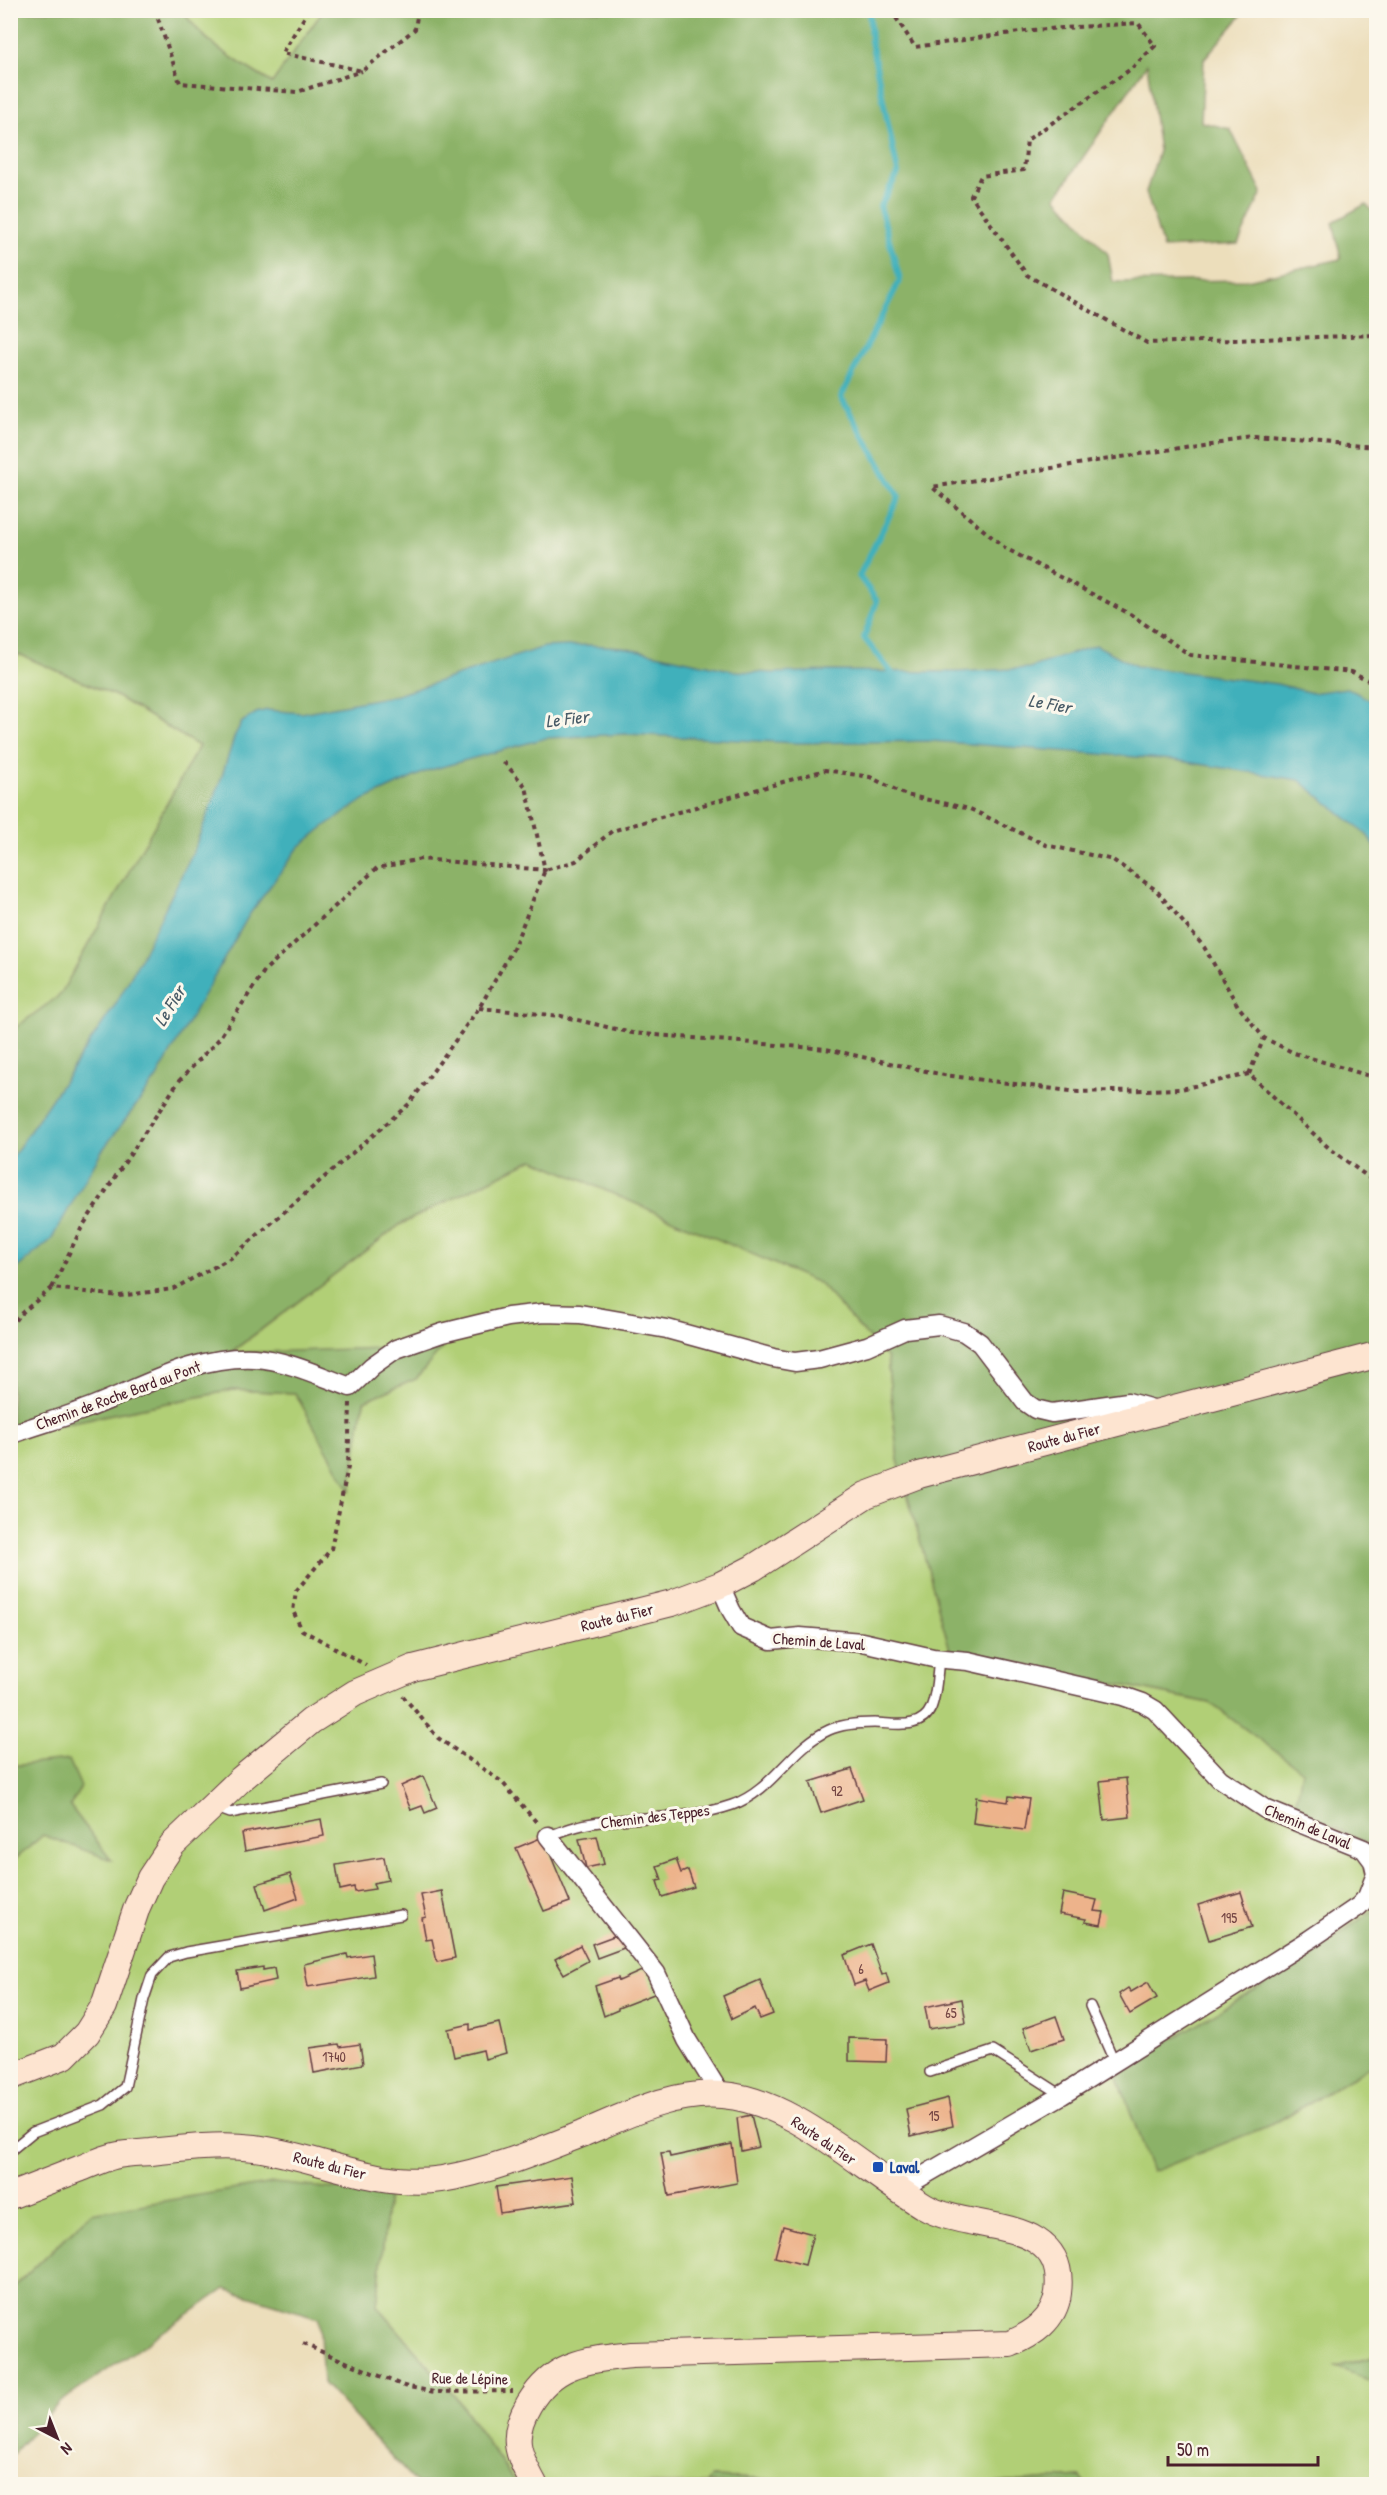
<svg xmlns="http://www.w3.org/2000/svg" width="1387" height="2495" viewBox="0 0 1387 2495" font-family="'Patrick Hand',sans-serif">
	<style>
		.green { fill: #b1cf76; stroke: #7e7750; stroke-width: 1.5 }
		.forest { fill: #8cb267; stroke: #6b6849; stroke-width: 1.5 }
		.water { fill: #40b0bb; stroke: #456873; stroke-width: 1.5 }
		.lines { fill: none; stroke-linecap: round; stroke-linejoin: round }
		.stream { stroke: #40b0bb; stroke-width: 6 }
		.building { fill: #edb38b }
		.service-casing { stroke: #623c41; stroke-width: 12 }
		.minor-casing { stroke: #623c41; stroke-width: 21 }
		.secondary-casing { stroke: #623c41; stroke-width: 28 }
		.path { stroke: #623c41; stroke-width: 4; stroke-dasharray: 4.5 4.5; stroke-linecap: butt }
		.service { stroke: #fff; stroke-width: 9 }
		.minor { stroke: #fff; stroke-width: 18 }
		.secondary { stroke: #fde4d0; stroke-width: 26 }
		.transit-dot { fill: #1a4fb4; stroke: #fbf7ec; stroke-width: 2 }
		.labels { text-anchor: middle; stroke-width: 6; stroke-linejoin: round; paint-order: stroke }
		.number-label { font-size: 14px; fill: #734443 }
		.street-label { font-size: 16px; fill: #4a1f2b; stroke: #fbf7ec }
		.transit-label { font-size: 16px; font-weight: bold; fill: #164399; stroke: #fbf7ec; text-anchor: start }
		.water-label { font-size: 18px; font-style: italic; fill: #465965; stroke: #fbf7ec }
	</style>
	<rect width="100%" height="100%" fill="#fbf7ec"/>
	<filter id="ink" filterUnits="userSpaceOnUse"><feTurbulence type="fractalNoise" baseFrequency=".0167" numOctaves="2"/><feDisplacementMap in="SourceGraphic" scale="12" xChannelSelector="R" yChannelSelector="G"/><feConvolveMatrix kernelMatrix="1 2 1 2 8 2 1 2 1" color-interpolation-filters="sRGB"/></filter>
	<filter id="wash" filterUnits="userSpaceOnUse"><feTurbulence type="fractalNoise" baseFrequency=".008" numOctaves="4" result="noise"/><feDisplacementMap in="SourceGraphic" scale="24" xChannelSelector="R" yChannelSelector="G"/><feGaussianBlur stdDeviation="1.35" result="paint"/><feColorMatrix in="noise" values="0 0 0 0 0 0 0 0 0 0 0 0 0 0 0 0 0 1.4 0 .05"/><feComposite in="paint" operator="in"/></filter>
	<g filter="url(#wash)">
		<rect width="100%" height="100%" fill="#ecdebb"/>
		<g class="green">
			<path d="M183,11H323L272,83C240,63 204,44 183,11Z"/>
			<polygon points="11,654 21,655 116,696 199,746 60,995 11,1031"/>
			<polygon points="533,1159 819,1283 887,1358 898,1460 1043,1669 1210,1703 1303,1771 1295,1808 1376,1848 1376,1908 1295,1966 1273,2124 1376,2063 1376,2356 1337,2367 1376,2383 1376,2484 1085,2484 1081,2477 984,2484 864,2484 712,2477 707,2484 516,2484 456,2397 377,2306 388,2194 91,2213 11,2290 11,1863 43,1835 110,1859 70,1806 69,1761 11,1766 11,1434 233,1390 296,1393 350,1490 364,1401 416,1379 229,1354 401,1224"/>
		</g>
		<g class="forest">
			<path d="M11,11H183C204,44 240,63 272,83L323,11H1245L1204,59L1201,122L1230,129L1262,192L1238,244L1163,248L1146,192L1159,151L1147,64L1056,197L1108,254L1113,282L1247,280L1341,259L1333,222L1366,204L1376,215V1848L1295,1808L1302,1771L1210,1703L950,1650L898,1460L887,1358L819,1283L533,1159L401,1224L230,1353L444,1346L416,1379L364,1401L350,1491L295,1393L233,1390L11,1434V1031L60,995L199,746L116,696L21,655L11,654Z"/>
			<polygon points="69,1760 81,1787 70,1806 111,1860 43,1835 11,1863 11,1766"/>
			<polygon points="1376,1908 1376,2063 1273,2124 1152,2172 1116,2072 1295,1966"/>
			<polygon points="273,2183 388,2194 377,2306 456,2397 516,2484 417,2484 323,2383 319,2318 225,2289 58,2404 11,2456 11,2290 91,2213"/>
			<polygon points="1376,2356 1376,2383 1336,2367"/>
			<polygon points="712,2477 864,2484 707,2484"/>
			<polygon points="1081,2477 1085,2484 984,2484"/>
		</g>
		<polygon class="water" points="588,645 623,647 735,671 774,673 829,671 957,672 1029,668 1096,645 1136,666 1277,684 1312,693 1347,688 1376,703 1376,848 1367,835 1299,780 1174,760 1099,754 931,741 797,743 626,734 546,738 427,771 364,800 325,826 299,847 249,915 156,1079 101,1152 51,1240 11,1273 11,1159 115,1005 133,973 193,852 219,785 235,735 242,722 256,713 267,710 301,713 397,695 544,647"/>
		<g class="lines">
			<polyline class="stream" points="869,10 871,41 898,173 880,206 900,280 841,397 899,497 859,576 877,601 864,638 895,677"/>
		</g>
		<g id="blocks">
			<g class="building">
				<polygon points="852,1769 863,1799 821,1813 810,1782"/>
				<polygon points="423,1776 437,1808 425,1813 422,1806 411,1810 401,1786"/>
				<polygon points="1126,1778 1130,1817 1104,1820 1100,1781"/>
				<polygon points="1009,1796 1029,1799 1024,1830 973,1823 976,1797 1008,1802"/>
				<polygon points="321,1819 324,1836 245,1851 242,1833"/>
				<polygon points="597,1836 604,1864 586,1868 579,1839"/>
				<polygon points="543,1837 570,1902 544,1911 516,1848"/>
				<polygon points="384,1857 388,1880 373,1883 375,1889 355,1892 354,1887 340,1890 336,1865"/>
				<polygon points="676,1859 681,1873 688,1870 694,1887 662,1897 657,1881 662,1880 657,1866"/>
				<polygon points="290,1874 298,1898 265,1910 257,1884"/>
				<polygon points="442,1891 455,1958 437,1962 432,1939 426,1940 422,1918 426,1917 421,1895"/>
				<polygon points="1241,1892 1252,1927 1209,1940 1198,1905"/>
				<polygon points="1063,1893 1097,1900 1094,1911 1104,1912 1101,1925 1085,1922 1086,1919 1059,1914"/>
				<polygon points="619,1934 624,1948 597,1958 592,1944"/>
				<polygon points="871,1944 882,1975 886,1973 889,1983 869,1991 865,1981 854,1985 844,1955"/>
				<polygon points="580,1945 588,1961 564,1974 555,1959"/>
				<polygon points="347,1954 348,1958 371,1954 374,1976 308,1987 304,1964"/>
				<polygon points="263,1967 263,1970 274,1968 276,1980 240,1988 237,1971"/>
				<polygon points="646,1969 654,1994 618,2008 618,2010 604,2016 595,1986 618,1978 619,1981"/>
				<polygon points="760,1980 773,2014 760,2019 755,2008 732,2019 723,1996"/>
				<polygon points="1148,1982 1157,1998 1130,2014 1119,1994 1128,1988 1131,1992"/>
				<polygon points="962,1999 966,2023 929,2029 925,2007"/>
				<polygon points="1056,2016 1064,2039 1031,2050 1023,2028"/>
				<polygon points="499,2023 506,2053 485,2059 483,2050 454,2057 448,2029 470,2024 470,2030"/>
				<polygon points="849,2038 887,2039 886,2062 849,2061"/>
				<polygon points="339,2044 340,2047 360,2044 363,2064 314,2073 310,2048"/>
				<polygon points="948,2098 953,2126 911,2136 906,2109"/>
				<polygon points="751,2115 759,2147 741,2151 737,2118"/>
				<polygon points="732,2144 737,2183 669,2196 661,2153 669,2152 670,2157"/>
				<polygon points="572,2176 576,2202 500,2213 496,2187"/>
				<polygon points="783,2226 813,2234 805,2265 775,2257"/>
			</g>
		</g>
	</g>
	<g filter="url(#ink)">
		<use href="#blocks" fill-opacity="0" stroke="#623c41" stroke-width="1.5"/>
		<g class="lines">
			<defs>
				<g id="service">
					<polyline points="214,1807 230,1813 381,1784"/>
					<path d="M548,1836C561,1832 574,1826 587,1824C635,1815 686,1821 732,1805C773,1791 791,1747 829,1730C842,1724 860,1723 874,1723C893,1723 921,1731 931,1708C937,1693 937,1675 939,1658"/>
					<polyline points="1090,2006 1114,2061"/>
					<polyline points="930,2072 993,2051 1062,2095"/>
					<polyline points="10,2151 33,2132 103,2105 125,2087 144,1999 152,1975 169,1957 186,1952 401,1915"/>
				</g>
				<g id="minor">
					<path d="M10,1435C33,1426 57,1420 80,1411C137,1391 191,1355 254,1358C286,1360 320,1376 350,1387L372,1366L396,1349L442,1333L508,1317L543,1313L580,1314L667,1329L773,1358L795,1362L819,1359L867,1346L905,1329L939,1325L964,1332L980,1343L1025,1402L1035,1409L1052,1413L1128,1402L1160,1411"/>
					<polyline points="720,1585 731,1610 741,1627 771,1640 800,1637 862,1642 933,1658 968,1661 1123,1696 1143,1703 1155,1710 1220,1779 1265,1809 1364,1849 1373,1861 1376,1874 1367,1897 1359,1906 1309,1940 1062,2095 897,2191"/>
					<polyline points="548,1836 656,1973 687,2040 721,2095"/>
				</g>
				<g id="secondary">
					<polyline points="10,2077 64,2056 87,2033 104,2006 137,1907 150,1878 172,1845 241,1779 311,1721 355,1693 413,1668 672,1603 720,1585 753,1568 866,1495 919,1475 1376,1355"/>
					<path d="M10,2196C33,2187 56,2178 79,2169C90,2165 102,2159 114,2156C126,2153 139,2153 151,2152C185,2148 220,2144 255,2148C317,2156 378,2189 442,2179C490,2171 536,2152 582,2134C627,2115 672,2091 722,2095C794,2100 864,2171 925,2207C969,2233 1068,2214 1058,2293C1055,2320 1033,2334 1010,2344L631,2355C587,2360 554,2362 529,2404C510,2436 517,2453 534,2484"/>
				</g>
			</defs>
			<use href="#service" class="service-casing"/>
			<use href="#minor" class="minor-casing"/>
			<use href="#secondary" class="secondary-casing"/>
			<g class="path">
				<polyline points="155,10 180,83 297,92 362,71"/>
				<polyline points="309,10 282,53 362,71 415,29 418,10"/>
				<polyline points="891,10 915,47 1033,30 1138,23 1155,46 1131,69 1027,140 1024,170 981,176 971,196 1027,275 1147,343 1376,335"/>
				<polyline points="1376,447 1255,438 1204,444 932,487 1005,548 1130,614 1190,655 1352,672 1376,684"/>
				<polyline points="479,1008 561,1016 632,1033 826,1049 944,1075 1078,1092 1181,1089 1249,1074 1329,1148 1376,1183"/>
				<polyline points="1249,1074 1264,1038"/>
				<polyline points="52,1288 82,1227 179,1081 218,1040 265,970 377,868 421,859 545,870 526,787 502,760"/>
				<polyline points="10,1328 18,1316 52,1288 119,1296 173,1289 231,1258 409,1104 479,1008 513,949 545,870 576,861 612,831 825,770 870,777 906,795 970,809 1046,845 1113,860 1156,890 1204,947 1238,1006 1264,1038 1294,1053 1376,1078"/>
				<polyline points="350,1403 348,1467 331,1549 296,1591 293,1611 302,1630 366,1665"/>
				<polyline points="403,1696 438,1738 502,1782 538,1824"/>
				<polyline points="303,2344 404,2386 434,2392 513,2391"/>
			</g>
			<use href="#service" class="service"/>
			<use href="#minor" class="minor"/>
			<use href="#secondary" class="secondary"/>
		</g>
	</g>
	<rect class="transit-dot" x="872" y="2161" width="12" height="12" rx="3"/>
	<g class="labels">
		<g class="number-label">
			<text x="837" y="1796">92</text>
			<text x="1229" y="1923">195</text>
			<text x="861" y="1974">6</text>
			<text x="951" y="2018">65</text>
			<text x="334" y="2062">1740</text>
			<text x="934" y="2121">15</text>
		</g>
		<g class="street-label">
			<text transform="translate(118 1395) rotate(-20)" y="6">Chemin de Roche Bard au Pont</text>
			<text transform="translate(1064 1437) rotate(-15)" y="6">Route du Fier</text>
			<text transform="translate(617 1617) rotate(-14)" y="6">Route du Fier</text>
			<text transform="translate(819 1641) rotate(4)" y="6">Chemin de Laval</text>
			<text transform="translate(655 1816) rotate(-7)" y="6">Chemin des Teppes</text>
			<text transform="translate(1308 1826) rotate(23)" y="6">Chemin de Laval</text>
			<text transform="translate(824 2140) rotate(34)" y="6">Route du Fier</text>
			<text transform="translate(330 2165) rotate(14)" y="6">Route du Fier</text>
			<text transform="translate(470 2378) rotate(1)" y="6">Rue de Lépine</text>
		</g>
		<g class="transit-label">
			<text x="890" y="2173">Laval</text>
		</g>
		<g class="water-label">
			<text transform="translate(1050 704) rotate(10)" y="6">Le Fier</text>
			<text transform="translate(567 719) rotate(-7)" y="6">Le Fier</text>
			<text transform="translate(170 1006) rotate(-59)" y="6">Le Fier</text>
		</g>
	</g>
	<rect width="1387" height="2495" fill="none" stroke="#fbf7ec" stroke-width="36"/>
	<g transform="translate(57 2438) rotate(138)" stroke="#fbf7ec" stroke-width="4.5" paint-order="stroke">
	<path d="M0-4.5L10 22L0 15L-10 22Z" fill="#4a1f2b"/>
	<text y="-9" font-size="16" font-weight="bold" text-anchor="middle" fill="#4a1f2b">N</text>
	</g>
	<path d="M1168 2456v9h150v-9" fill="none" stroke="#4a1f2b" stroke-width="3"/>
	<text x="1177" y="2456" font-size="18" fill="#4a1f2b" stroke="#fbf7ec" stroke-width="4.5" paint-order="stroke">50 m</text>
</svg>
